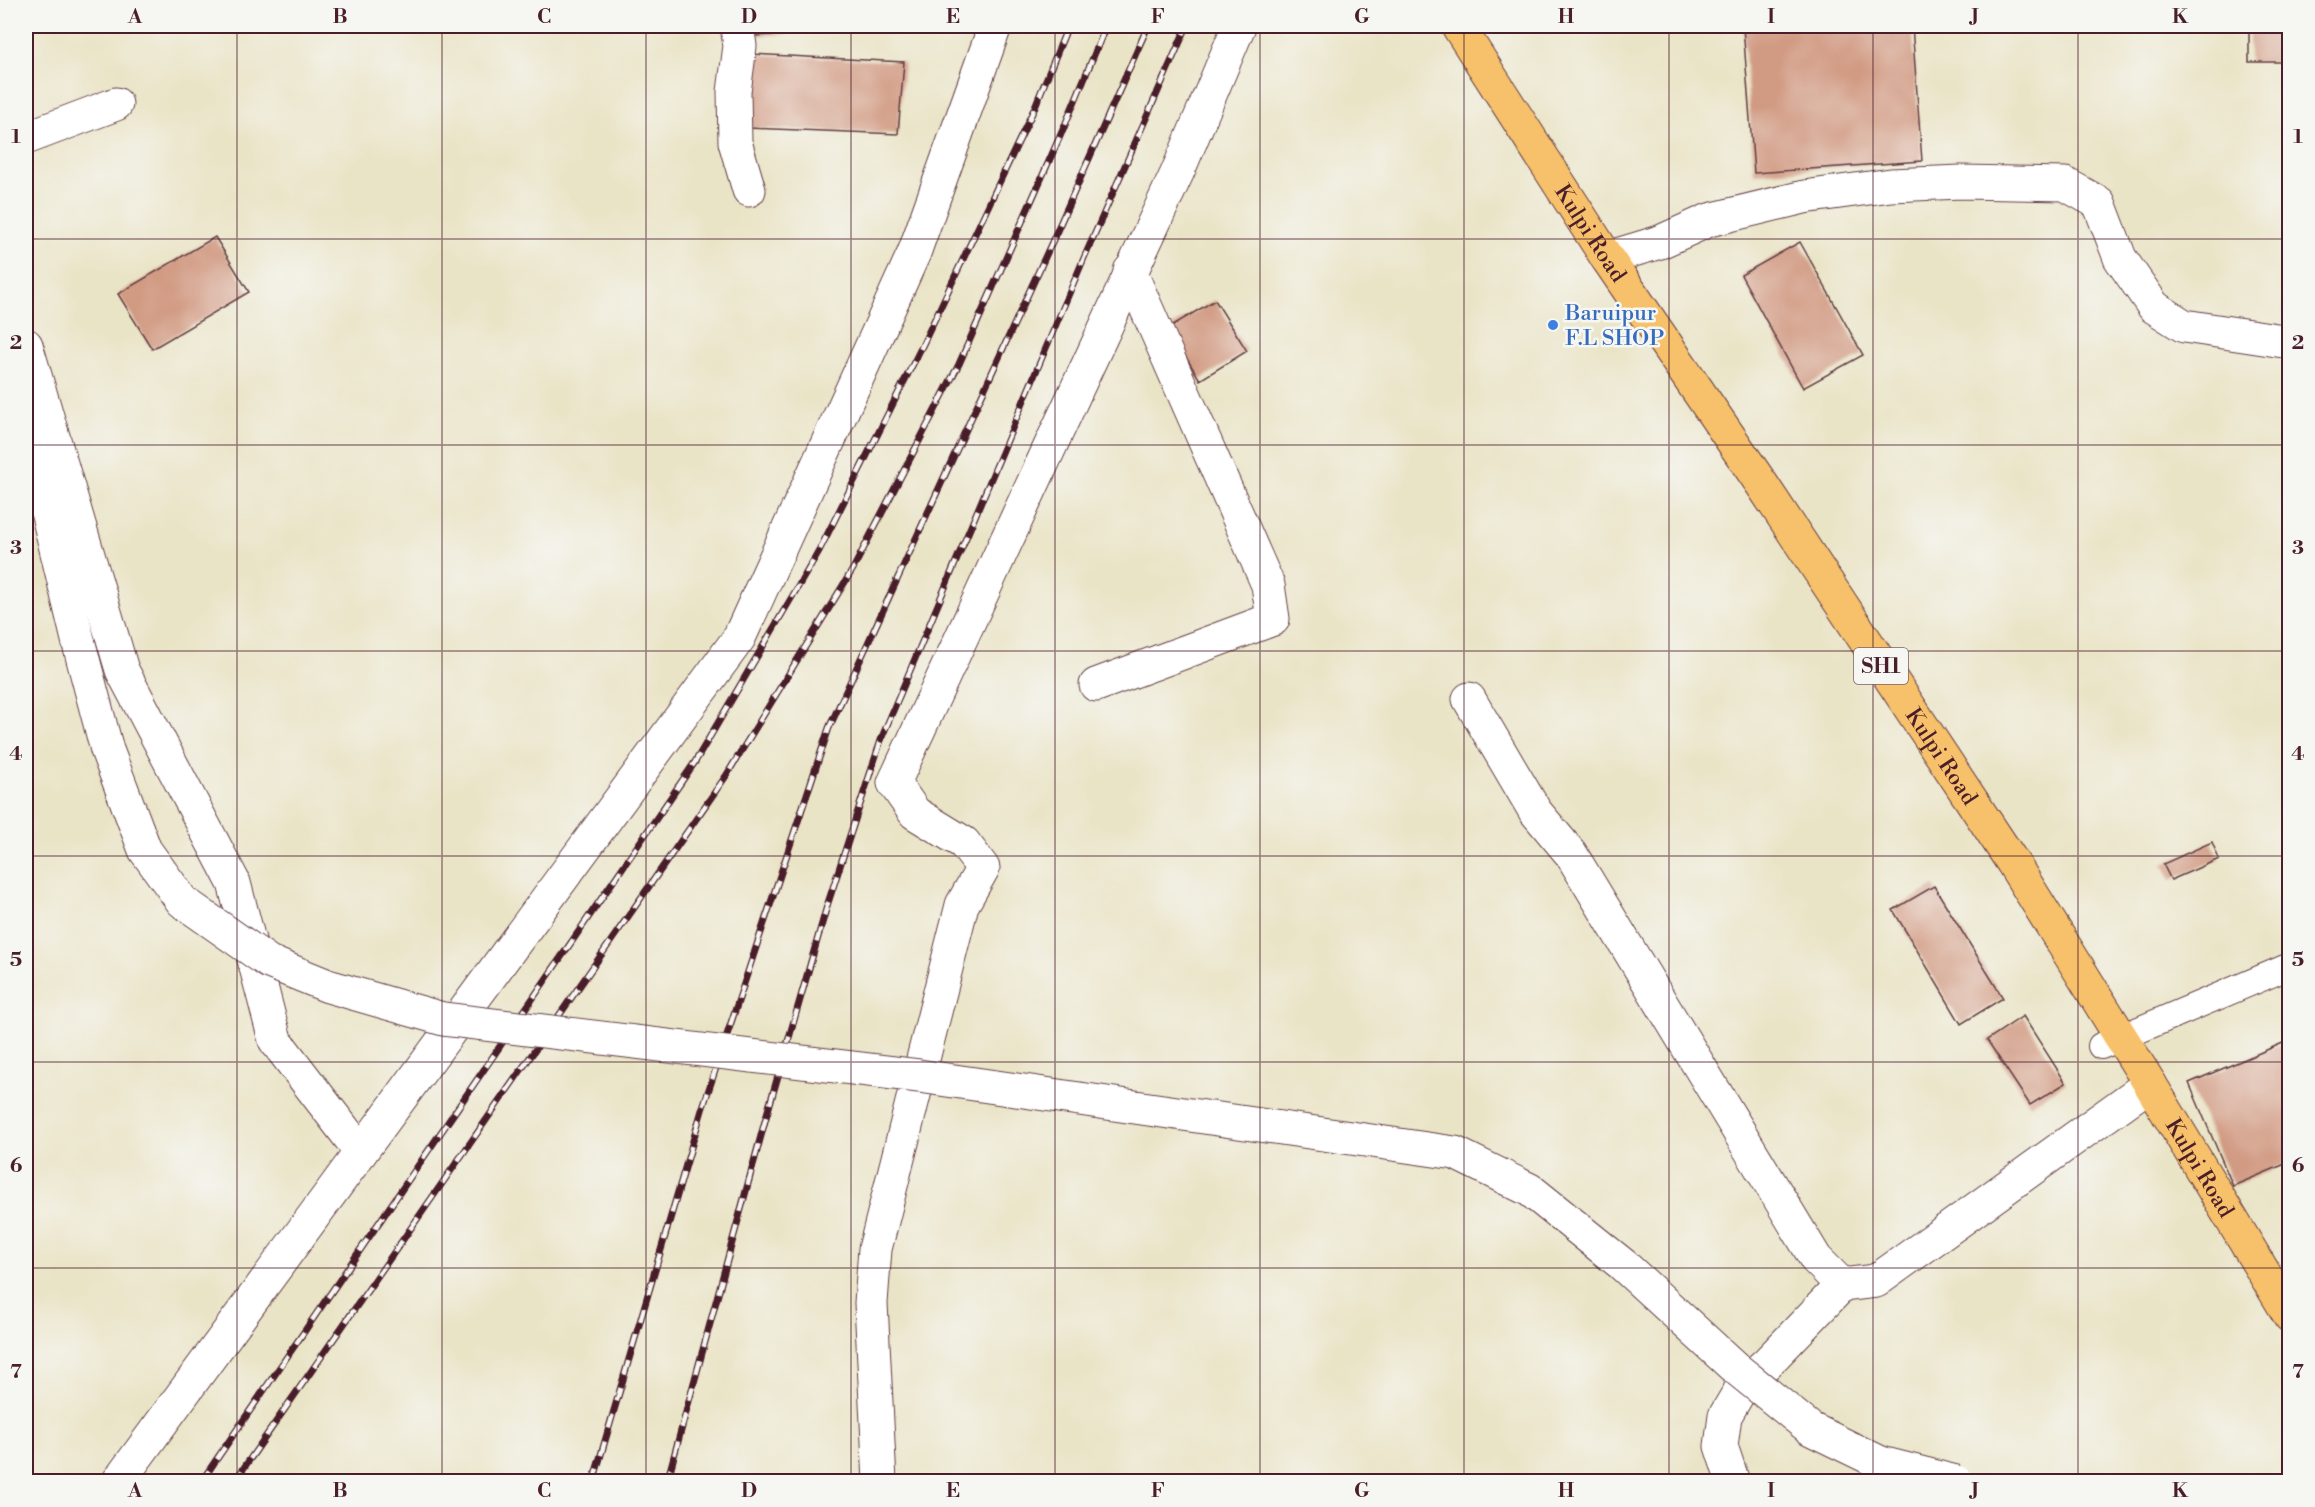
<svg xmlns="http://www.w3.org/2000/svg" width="2315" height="1507" viewBox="0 0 2315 1507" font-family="'Libre Bodoni',serif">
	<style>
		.building { fill: #d19a82 }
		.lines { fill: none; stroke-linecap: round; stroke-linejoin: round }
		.service-casing { stroke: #623d42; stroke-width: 28 }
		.minor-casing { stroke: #623d42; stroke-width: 35 }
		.primary-casing { stroke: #623d42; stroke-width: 35 }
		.service { stroke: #fff; stroke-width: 26 }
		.minor { stroke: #fff; stroke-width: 33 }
		.primary { stroke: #f7c06b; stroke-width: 33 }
		.rail-casing { stroke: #4a1f2b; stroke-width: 7 }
		.rail { stroke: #f6f6f2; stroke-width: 4.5; stroke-dasharray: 14; stroke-linecap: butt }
		.minor-bridge-casing { stroke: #623d42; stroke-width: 35; stroke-linecap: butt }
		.minor-bridge { stroke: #fff; stroke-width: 33 }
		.grid { fill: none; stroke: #4a1f2b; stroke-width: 1.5; stroke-opacity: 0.55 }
		.shop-dot { fill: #3f7fe0; stroke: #f6f6f2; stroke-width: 2 }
		.labels { text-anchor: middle; stroke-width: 5; stroke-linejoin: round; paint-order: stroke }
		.shield { fill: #f6f6f2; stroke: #7e6067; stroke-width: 1.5 }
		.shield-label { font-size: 21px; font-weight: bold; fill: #4a1f2b }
		.street-label { font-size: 22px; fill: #4a1f2b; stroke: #f6f6f2 }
		.shop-label { font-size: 22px; fill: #366cbe; stroke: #f6f6f2; text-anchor: start }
		.neatline { fill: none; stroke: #4a1f2b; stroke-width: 2 }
		.grid-label { font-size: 20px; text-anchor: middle; font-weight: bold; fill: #4a1f2b }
	</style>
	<rect width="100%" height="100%" fill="#f6f6f2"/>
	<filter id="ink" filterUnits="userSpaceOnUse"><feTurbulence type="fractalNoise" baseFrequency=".0167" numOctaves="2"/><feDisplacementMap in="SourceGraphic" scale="12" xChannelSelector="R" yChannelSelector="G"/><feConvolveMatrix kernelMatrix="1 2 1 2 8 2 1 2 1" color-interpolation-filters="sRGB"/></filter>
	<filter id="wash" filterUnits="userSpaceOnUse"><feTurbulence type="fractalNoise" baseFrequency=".008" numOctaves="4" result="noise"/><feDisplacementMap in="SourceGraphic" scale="24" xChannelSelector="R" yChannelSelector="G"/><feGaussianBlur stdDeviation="1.35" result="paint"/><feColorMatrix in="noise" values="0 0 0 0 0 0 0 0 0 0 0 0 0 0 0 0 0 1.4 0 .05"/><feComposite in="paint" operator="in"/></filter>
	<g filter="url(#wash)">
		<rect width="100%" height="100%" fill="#eae4c7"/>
		<g id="blocks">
			<g class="building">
				<polygon points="755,26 862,26 862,29 755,36"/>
				<polygon points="1761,26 1912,26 1922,161 1754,173 1743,27"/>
				<rect x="2249" y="26" width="41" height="36"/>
				<polygon points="750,54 904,62 898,134 748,128"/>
				<polygon points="2288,189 2290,189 2290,249 2286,249"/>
				<polygon points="215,237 249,292 152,349 118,294"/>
				<polygon points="1800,242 1863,355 1803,388 1741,275"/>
				<polygon points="2286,254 2290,254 2290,313 2284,313"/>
				<polygon points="1215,300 1247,351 1200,380 1168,328"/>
				<polygon points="2212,842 2219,859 2171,880 2163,864"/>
				<polygon points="1934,886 2003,998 1961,1024 1893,910"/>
				<polygon points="2023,1016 2066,1083 2030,1105 1987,1040"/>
				<polygon points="2290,1040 2290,1162 2233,1186 2189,1083"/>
			</g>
		</g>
	</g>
	<g filter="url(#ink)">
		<use href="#blocks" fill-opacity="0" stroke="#623d42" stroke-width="1.5"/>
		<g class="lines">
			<defs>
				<polyline id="service" points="2101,1046 2290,966"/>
				<g id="minor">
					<polyline points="737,26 740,46 734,92 735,142 749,190"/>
					<polyline points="26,138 116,104"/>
					<polyline points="1607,258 1660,242 1709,220 1804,197 1891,185 1961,182 2065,184 2099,203 2120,258 2154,307 2184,326 2290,342"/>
					<polyline points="26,345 122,670 234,883 275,1040 361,1152"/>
					<polyline points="26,439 39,478 79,644"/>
					<polyline points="1096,685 1273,619 1268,585 1130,271"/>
					<polyline points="1469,699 1535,811 1571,854 1816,1259 1842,1285 1876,1281 2150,1084"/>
					<polyline points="118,1482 739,638 914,253 995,26"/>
					<polyline points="880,1482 871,1303 875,1249 962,905 983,868 964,843 915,813 894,783 1178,171 1239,26"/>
					<polyline points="1733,1482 1721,1446 1725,1416 1745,1382 1767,1363 1842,1285"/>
				</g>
				<g id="primary">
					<path id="s1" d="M1458,26L1607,258L1763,486L2013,863L2150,1084L2290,1316"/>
				</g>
			</defs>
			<use href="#service" class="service-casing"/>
			<use href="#minor" class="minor-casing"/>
			<use href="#primary" class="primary-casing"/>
			<use href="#service" class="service"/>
			<use href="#minor" class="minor"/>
			<use href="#primary" class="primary"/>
			<defs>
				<g id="rail">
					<polyline points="201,1482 695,762 819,551 923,344 1034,109 1068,26"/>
					<polyline points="234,1482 726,776 853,569 959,364 1065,125 1106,26"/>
					<polyline points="593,1482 702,1110 829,728 1052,242 1148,26"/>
					<polyline points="667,1482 765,1121 827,906 882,737 1084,258 1187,26"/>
				</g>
			</defs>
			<use href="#rail" class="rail-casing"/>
			<use href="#rail" class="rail"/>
			<defs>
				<polyline id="minor-bridge" points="79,644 107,750 145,850 182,901 269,962 328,986 443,1019 919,1076 1455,1153 1530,1190 1622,1264 1733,1366 1811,1429 1881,1463 1956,1482"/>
			</defs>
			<use href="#minor-bridge" class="minor-bridge-casing"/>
			<use href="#minor-bridge" class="minor-bridge"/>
		</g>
	</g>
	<path class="grid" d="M237,26V1482M442,26V1482M646,26V1482M851,26V1482M1055,26V1482M1260,26V1482M1464,26V1482M1669,26V1482M1873,26V1482M2078,26V1482M26,239H2290M26,445H2290M26,651H2290M26,856H2290M26,1062H2290M26,1268H2290"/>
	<circle class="shop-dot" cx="1553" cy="325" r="6"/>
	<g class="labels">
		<rect class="shield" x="1854" y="648" width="54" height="36" rx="4.5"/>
		<g class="shield-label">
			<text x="1881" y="673">SH1</text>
		</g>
		<g class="street-label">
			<text dy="8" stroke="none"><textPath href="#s1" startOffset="246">Kulpi Road</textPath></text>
			<text dy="8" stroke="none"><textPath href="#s1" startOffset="876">Kulpi Road</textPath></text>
			<text dy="8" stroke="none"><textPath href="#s1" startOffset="1362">Kulpi Road</textPath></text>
		</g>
		<g class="shop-label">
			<text x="1565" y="320">Baruipur<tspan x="1565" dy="25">F.L SHOP</tspan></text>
		</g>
	</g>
	<rect width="2315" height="1507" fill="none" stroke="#f6f6f2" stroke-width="66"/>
	<rect x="33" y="33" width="2249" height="1441" class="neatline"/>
	<g class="grid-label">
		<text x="135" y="23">A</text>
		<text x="340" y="23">B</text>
		<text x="544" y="23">C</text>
		<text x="749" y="23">D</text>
		<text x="953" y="23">E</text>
		<text x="1158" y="23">F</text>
		<text x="1362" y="23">G</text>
		<text x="1566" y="23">H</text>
		<text x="1771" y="23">I</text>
		<text x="1975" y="23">J</text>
		<text x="2180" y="23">K</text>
		<text x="16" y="143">1</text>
		<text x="2298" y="143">1</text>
		<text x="16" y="349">2</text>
		<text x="2298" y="349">2</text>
		<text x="16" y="554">3</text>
		<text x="2298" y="554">3</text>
		<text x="16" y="760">4</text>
		<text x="2298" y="760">4</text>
		<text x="16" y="966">5</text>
		<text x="2298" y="966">5</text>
		<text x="16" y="1172">6</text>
		<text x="2298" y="1172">6</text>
		<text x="16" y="1378">7</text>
		<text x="2298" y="1378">7</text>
		<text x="135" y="1497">A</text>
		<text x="340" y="1497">B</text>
		<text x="544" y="1497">C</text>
		<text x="749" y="1497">D</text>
		<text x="953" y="1497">E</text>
		<text x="1158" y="1497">F</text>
		<text x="1362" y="1497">G</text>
		<text x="1566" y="1497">H</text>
		<text x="1771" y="1497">I</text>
		<text x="1975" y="1497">J</text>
		<text x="2180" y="1497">K</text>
	</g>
</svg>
